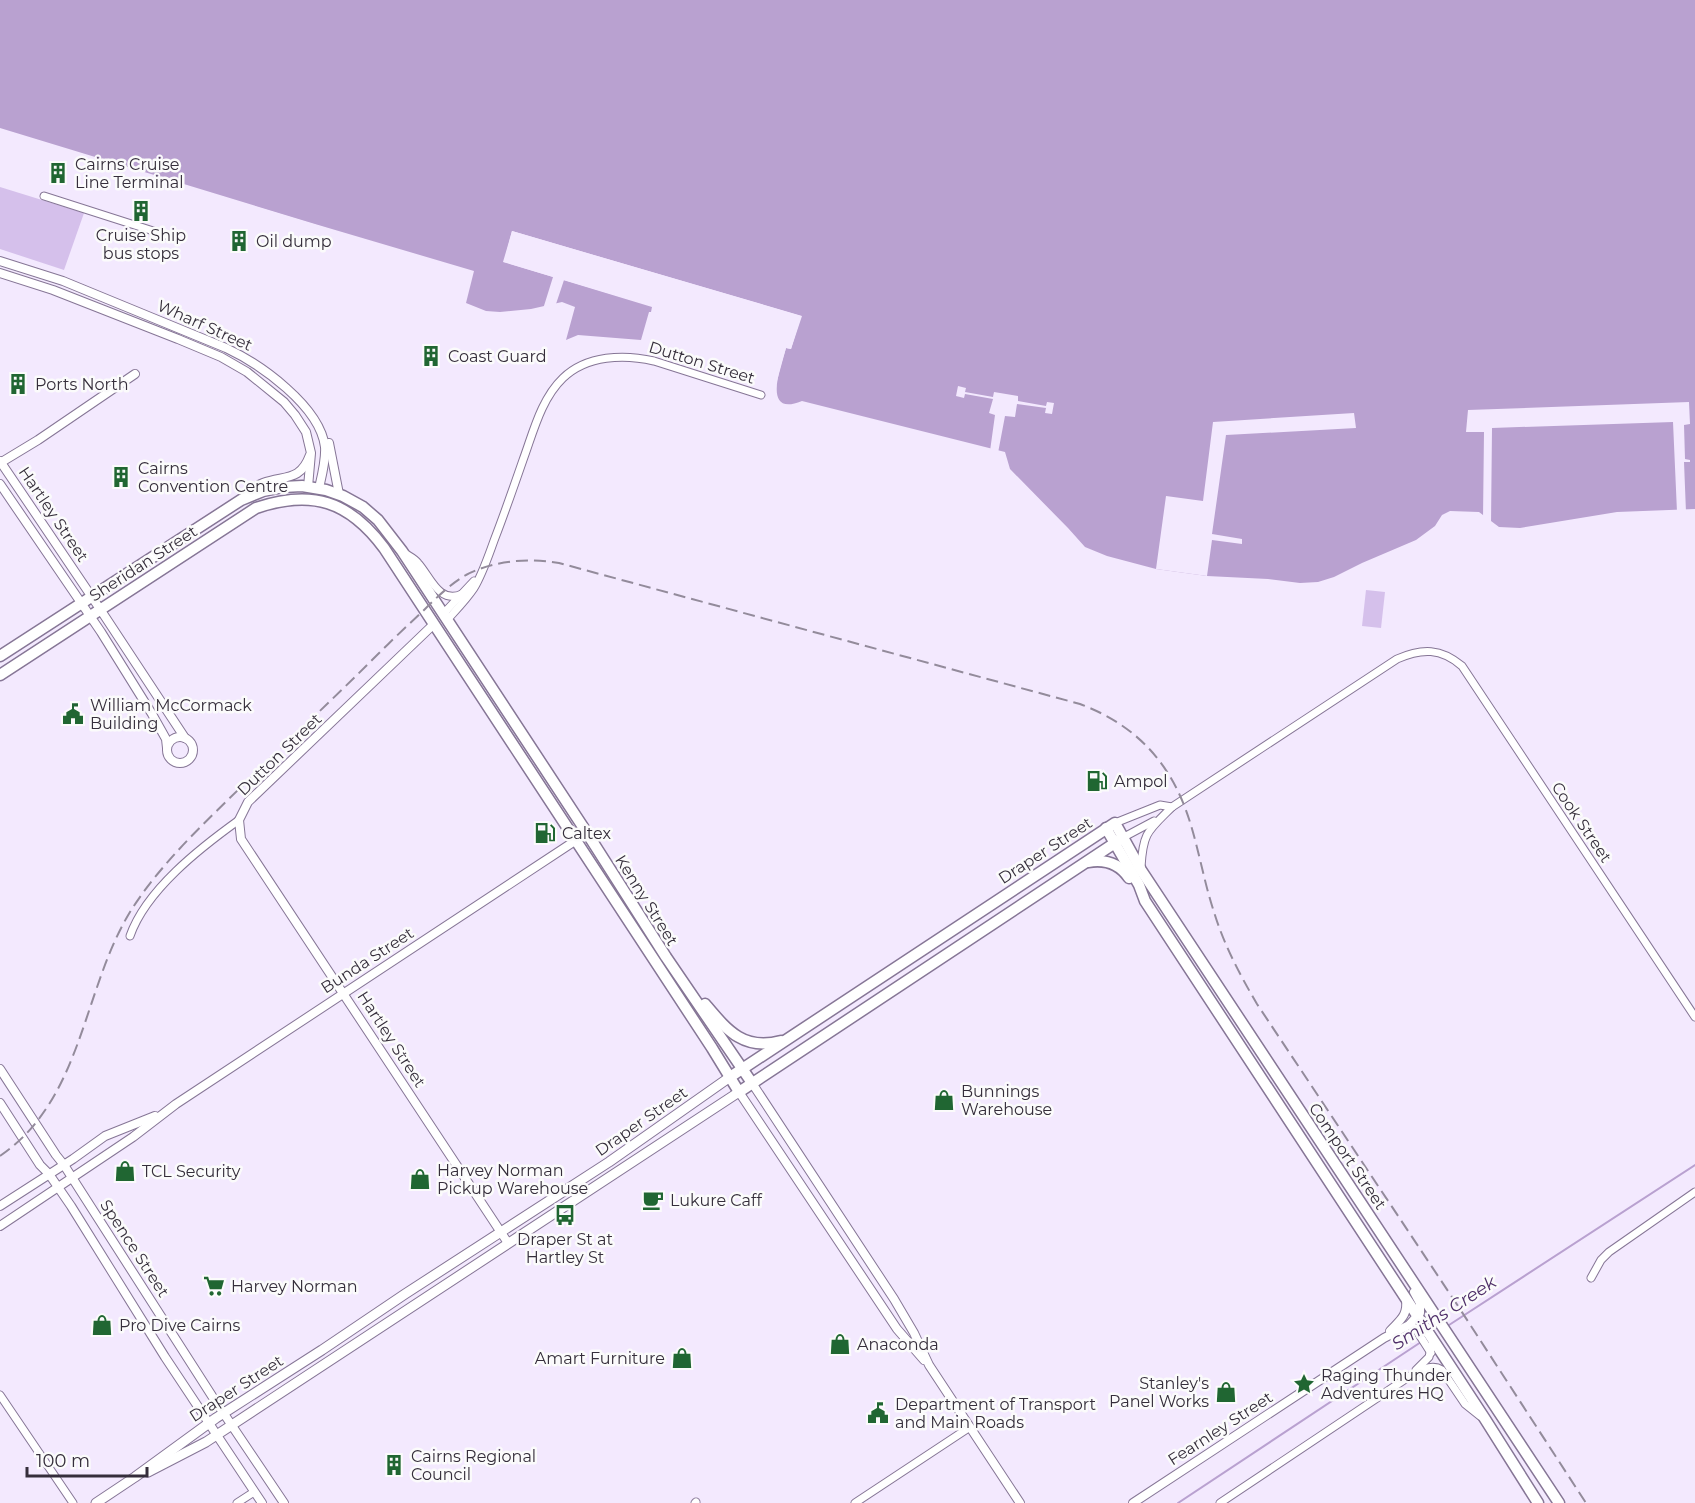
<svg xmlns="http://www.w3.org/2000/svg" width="1695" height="1503" viewBox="0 0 1695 1503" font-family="Montserrat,sans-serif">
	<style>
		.green { fill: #d5c0eb }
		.water { fill: #b9a1d0 }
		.pier { fill: #f3e9fe }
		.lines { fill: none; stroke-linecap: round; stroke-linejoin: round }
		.stream { stroke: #b9a1d0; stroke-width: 2 }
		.minor-casing { stroke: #867696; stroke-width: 9 }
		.tertiary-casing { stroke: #867696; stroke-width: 10 }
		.secondary-casing { stroke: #867696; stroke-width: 11 }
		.trunk-casing { stroke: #867696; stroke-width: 13 }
		.minor { stroke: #fff; stroke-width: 7 }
		.tertiary { stroke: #fff; stroke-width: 8 }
		.secondary { stroke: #fff; stroke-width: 9 }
		.trunk { stroke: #fff; stroke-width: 10 }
		.rail { stroke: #938b9b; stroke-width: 2; stroke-dasharray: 12 6; stroke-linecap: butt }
		.labels { text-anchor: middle; stroke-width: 5; stroke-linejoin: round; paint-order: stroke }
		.poi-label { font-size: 16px; fill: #352e3b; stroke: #fbfbfb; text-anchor: start }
		.street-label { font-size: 16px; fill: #352e3b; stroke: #fbfbfb }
		.water-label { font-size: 18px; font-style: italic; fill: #4e2e68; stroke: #fbfbfb }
	</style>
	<rect width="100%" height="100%" fill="#f3e9fe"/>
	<g class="green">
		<polygon points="0,187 84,213 64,270 0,249"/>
		<polygon points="1366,590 1385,592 1381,628 1362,626"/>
	</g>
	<path class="water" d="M0,0H1695V509L1617,512L1520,528L1499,527L1479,512L1450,511L1442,515L1435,526L1416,540L1362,563L1334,577L1318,582L1300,583L1268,579L1207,576L1156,569L1107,556L1085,547L1068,528L1010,469L1005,452L802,401C761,418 781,366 786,348L791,349L801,316L512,231L504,262L652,307L651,312H649L641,340L578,335L566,340L575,307L562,302L531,309L500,312L486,311L466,303L474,271L315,224L0,128Z"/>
	<g class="pier">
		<polygon points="0,129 471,272 471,273 314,227 0,131"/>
		<polygon points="512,231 802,316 791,349 786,348 777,381 774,380 783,347 785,345 789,346 798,318 514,235 507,260 653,304 655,307 564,280 555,307 543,309 553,277 503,262"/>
		<polygon points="958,386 966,388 965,392 993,397 994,392 1018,396 1018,401 1046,406 1047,402 1054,403 1052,414 1045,413 1046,408 1017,404 1015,417 1005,416 998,453 990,451 995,415 989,413 993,399 965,394 964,398 956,396"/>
		<polygon points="1689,402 1690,424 1684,425 1685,459 1690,460 1690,462 1684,462 1686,512 1677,512 1673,422 1492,428 1491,525 1483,519 1484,432 1466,432 1468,410"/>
		<polygon points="1354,413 1356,428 1226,435 1212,534 1242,539 1242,544 1212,540 1207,576 1156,569 1166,496 1203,501 1213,422"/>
	</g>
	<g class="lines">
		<g class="stream">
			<polyline points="1446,1327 1695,1165"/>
			<polyline points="1178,1503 1421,1342"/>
		</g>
		<defs>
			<g id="minor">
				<polyline points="44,196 172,237"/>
				<path d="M406,554C411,557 415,559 418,563C430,576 439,605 462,594"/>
				<polyline points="443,614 474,581"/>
				<path d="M447,620C456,610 466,600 474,588C483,573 489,554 495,538C505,512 514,486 523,460C533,433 541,399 563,378C587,355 624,354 654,361L761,395"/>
				<polyline points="1115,823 1160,805 1172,807"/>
				<polyline points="1124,837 1154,821"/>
				<path d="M1141,867C1143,832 1148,831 1172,807L1397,659C1422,648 1441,648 1462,666L1695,1017"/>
				<path d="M130,936C146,890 200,848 239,820"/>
				<polyline points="1591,1278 1601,1260 1609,1252 1695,1192"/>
				<polyline points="1409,1325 1415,1328 1431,1353"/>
				<polyline points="1416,1370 1429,1357 1433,1340"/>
				<polyline points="0,1395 73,1503"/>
				<polyline points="237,1503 254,1492"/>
				<polyline points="695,1503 696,1502"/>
				<polyline points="855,1503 970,1427"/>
				<path d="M1220,1503L1410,1376C1421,1371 1431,1363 1442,1370L1465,1404L1480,1416"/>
			</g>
			<g id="tertiary">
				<path d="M0,261L63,281L226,348C260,364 320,406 325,447C326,460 322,475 319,488"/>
				<polyline points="0,273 53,290 178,339 221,357 247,372 284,402 295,415 306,432 311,453 308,487"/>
				<polyline points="329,443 339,494"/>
				<polyline points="0,461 100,609 185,738"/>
				<polyline points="0,463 38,440 135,374"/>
				<polyline points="0,484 101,632 152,714 166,739 167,748"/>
				<path d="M243,498C249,492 255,486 263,483C285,475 300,482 310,455"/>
				<polyline points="434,624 248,802 239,820 241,839 508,1243"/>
				<circle cx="180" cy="750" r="13"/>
				<polyline points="0,1069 56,1155 64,1165 212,1396 284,1503"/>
				<polyline points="752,1083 894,1299 914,1333 929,1365 1020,1503"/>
				<polyline points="739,1092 897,1329 924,1360"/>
				<polyline points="0,1103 40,1165 49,1174 71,1206 165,1357 262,1503"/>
				<polyline points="0,1206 73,1159 105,1136 155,1116"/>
				<polyline points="0,1226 133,1137 176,1104 587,833"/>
				<path d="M1390,1331C1400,1320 1408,1316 1406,1299"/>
				<polyline points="1133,1503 1384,1338 1409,1325 1420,1313 1420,1303 1414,1292"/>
			</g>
			<g id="secondary">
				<polyline points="148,1472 206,1442 739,1092"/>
				<polyline points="96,1503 135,1477 216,1418 322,1350 405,1294 609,1162 730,1077"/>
			</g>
			<g id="trunk">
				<polyline points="0,656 241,500 263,491 283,487 302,486 326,490 343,496 363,507 378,520 402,551 587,833 666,957 752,1083"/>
				<path d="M0,675L256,508C312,489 349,501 384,548L712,1048L739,1092L1124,837"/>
				<polyline points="1106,828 1139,885 1145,901 1485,1419 1538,1503"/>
				<path d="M1088,862C1105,859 1119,863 1129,878"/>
				<path d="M705,1004C727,1030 743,1051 781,1041"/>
				<polyline points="730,1077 1115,823 1141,870 1559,1503"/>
			</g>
		</defs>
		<use href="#minor" class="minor-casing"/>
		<use href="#tertiary" class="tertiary-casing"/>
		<use href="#secondary" class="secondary-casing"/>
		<use href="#trunk" class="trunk-casing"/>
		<use href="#minor" class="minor"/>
		<use href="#tertiary" class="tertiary"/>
		<use href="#secondary" class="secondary"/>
		<use href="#trunk" class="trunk"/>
		<path class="rail" d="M0,1156C83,1099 82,991 130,912C158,867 201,826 238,790C277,752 317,714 356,676C377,655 399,633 421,613C435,599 449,585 466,575C495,560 528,558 559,563L1080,704C1136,725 1171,763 1189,819C1199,850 1204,882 1214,912C1224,945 1240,975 1257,1004L1458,1306L1586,1503"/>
	</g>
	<defs>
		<symbol id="building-bare" viewBox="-9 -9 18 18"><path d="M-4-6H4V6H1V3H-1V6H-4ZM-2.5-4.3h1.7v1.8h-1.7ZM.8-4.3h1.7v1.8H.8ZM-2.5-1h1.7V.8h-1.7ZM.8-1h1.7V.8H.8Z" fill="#206632" stroke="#fbfbfb" stroke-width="2.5" paint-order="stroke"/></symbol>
		<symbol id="civic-bare" viewBox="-9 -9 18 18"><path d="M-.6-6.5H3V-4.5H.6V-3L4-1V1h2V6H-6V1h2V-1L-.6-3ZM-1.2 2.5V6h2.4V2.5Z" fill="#206632" stroke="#fbfbfb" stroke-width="2.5" paint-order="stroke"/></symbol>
		<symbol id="fuel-bare" viewBox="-9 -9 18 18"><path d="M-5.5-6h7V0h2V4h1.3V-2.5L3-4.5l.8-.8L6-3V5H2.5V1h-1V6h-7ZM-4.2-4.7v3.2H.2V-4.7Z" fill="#206632" stroke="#fbfbfb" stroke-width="2.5" paint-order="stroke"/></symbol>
		<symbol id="shop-bare" viewBox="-9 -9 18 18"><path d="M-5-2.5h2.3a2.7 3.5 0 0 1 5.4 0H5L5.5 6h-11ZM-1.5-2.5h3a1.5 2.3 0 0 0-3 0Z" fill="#206632" stroke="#fbfbfb" stroke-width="2.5" paint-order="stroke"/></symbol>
		<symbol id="cafe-bare" viewBox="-9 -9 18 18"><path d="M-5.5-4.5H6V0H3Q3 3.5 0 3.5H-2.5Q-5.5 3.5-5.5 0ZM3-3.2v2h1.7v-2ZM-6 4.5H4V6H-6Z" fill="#206632" stroke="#fbfbfb" stroke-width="2.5" paint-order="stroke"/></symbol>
		<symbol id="bus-bare" viewBox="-9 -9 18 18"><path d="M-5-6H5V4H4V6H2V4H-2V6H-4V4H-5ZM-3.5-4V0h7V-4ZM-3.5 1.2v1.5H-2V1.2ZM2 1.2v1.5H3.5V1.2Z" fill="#206632" stroke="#fbfbfb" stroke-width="2.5" paint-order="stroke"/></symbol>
		<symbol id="supermarket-bare" viewBox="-9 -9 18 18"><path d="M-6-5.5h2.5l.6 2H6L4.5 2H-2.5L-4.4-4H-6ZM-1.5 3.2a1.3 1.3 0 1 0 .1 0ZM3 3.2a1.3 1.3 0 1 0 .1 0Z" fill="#206632" stroke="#fbfbfb" stroke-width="2.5" paint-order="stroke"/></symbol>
		<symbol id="sight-bare" viewBox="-9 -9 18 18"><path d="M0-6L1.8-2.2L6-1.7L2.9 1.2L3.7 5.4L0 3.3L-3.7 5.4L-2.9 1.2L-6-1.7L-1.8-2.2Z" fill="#206632" stroke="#fbfbfb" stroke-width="2.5" paint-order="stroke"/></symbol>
	</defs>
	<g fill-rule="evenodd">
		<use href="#building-bare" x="43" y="158" width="30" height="30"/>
		<use href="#building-bare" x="126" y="196" width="30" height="30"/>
		<use href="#building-bare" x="224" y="226" width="30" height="30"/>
		<use href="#building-bare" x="416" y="341" width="30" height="30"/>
		<use href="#building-bare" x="3" y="369" width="30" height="30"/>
		<use href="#building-bare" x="106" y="462" width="30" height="30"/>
		<use href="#civic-bare" x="58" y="699" width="30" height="30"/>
		<use href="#fuel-bare" x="1082" y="766" width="30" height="30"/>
		<use href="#fuel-bare" x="530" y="818" width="30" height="30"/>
		<use href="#shop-bare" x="929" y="1085" width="30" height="30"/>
		<use href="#shop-bare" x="110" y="1156" width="30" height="30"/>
		<use href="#shop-bare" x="405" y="1164" width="30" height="30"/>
		<use href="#cafe-bare" x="638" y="1185" width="30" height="30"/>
		<use href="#bus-bare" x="550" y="1200" width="30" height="30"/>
		<use href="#supermarket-bare" x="199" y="1271" width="30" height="30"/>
		<use href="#shop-bare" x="87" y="1310" width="30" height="30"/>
		<use href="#shop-bare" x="825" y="1329" width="30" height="30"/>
		<use href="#shop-bare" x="667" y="1343" width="30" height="30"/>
		<use href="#sight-bare" x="1289" y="1369" width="30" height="30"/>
		<use href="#shop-bare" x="1211" y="1377" width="30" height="30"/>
		<use href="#civic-bare" x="863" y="1398" width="30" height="30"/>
		<use href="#building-bare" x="379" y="1450" width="30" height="30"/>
	</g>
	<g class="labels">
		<g class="poi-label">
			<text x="75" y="170">Cairns Cruise<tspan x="75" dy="18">Line Terminal</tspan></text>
			<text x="141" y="241" text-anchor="middle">Cruise Ship<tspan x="141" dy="18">bus stops</tspan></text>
			<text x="256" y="247">Oil dump</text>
			<text x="448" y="362">Coast Guard</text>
			<text x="35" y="390">Ports North</text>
			<text x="138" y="474">Cairns<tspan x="138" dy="18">Convention Centre</tspan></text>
			<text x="90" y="711">William McCormack<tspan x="90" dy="18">Building</tspan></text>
			<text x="1114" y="787">Ampol</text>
			<text x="562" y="839">Caltex</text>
			<text x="961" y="1097">Bunnings<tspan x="961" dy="18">Warehouse</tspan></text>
			<text x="437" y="1176">Harvey Norman<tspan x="437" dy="18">Pickup Warehouse</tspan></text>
			<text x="142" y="1177">TCL Security</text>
			<text x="670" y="1206">Lukure Caff</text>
			<text x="565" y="1245" text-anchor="middle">Draper St at<tspan x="565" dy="18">Hartley St</tspan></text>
			<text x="231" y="1292">Harvey Norman</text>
			<text x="119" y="1331">Pro Dive Cairns</text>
			<text x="857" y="1350">Anaconda</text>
			<text x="665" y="1364" text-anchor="end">Amart Furniture</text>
			<text x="1321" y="1381">Raging Thunder<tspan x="1321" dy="18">Adventures HQ</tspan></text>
			<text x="1209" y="1389" text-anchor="end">Stanley's<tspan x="1209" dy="18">Panel Works</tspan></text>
			<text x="895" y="1410">Department of Transport<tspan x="895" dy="18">and Main Roads</tspan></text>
			<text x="411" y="1462">Cairns Regional<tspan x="411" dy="18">Council</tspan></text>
		</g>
		<g class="street-label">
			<text transform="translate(205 325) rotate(24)" y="6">Wharf Street</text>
			<text transform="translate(702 362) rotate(17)" y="6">Dutton Street</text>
			<text transform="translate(54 514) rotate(56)" y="6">Hartley Street</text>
			<text transform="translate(143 563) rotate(-33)" y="6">Sheridan Street</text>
			<text transform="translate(279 754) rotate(-44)" y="6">Dutton Street</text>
			<text transform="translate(1582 822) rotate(56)" y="6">Cook Street</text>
			<text transform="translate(1045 850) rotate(-33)" y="6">Draper Street</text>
			<text transform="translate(647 900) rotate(58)" y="6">Kenny Street</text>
			<text transform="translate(367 960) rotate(-33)" y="6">Bunda Street</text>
			<text transform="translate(392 1039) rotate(57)" y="6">Hartley Street</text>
			<text transform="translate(641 1121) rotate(-35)" y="6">Draper Street</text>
			<text transform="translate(1348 1156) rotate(56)" y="6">Comport Street</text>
			<text transform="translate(135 1248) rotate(57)" y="6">Spence Street</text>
			<text transform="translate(236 1388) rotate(-33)" y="6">Draper Street</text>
			<text transform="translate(1220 1428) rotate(-33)" y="6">Fearnley Street</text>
		</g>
		<g class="water-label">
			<text transform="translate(1444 1313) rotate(-33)" y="6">Smiths Creek</text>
		</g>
	</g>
	<path d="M27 1467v9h120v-9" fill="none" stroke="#352e3b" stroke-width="3"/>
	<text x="36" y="1467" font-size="18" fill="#352e3b" stroke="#fbfbfb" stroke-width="4.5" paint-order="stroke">100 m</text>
</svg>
